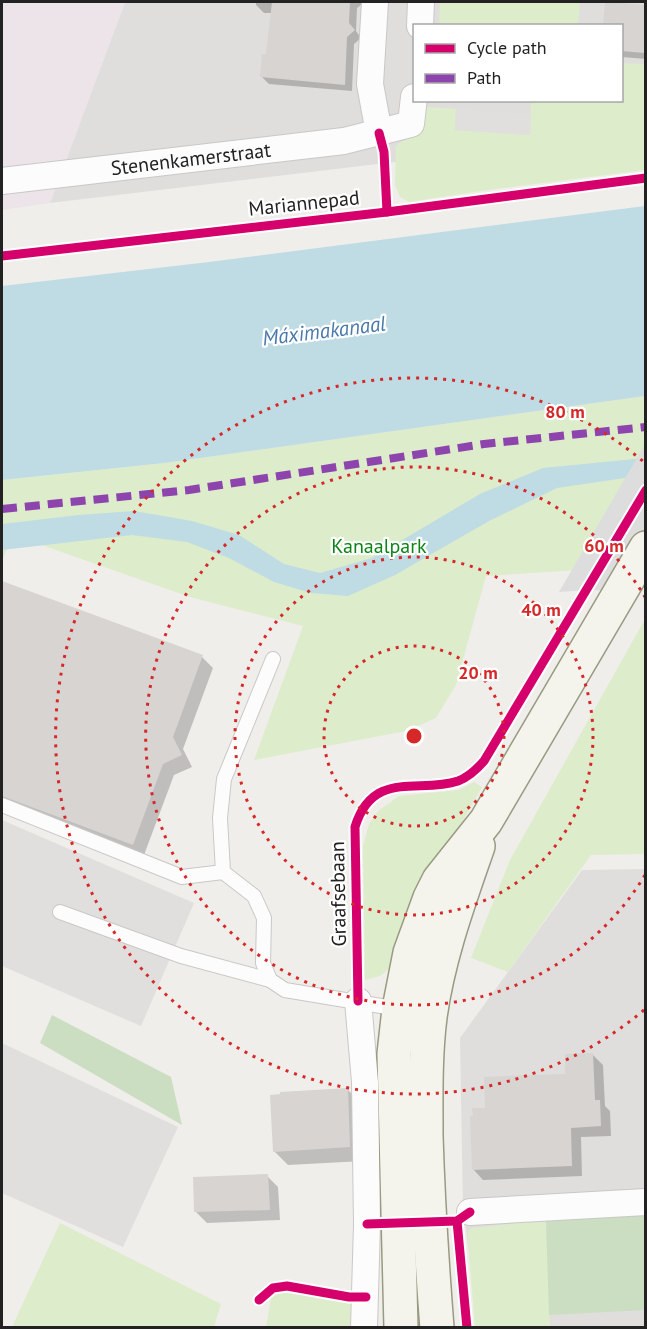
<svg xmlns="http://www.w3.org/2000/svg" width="647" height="1329" viewBox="0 0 647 1329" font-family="'PT Sans',sans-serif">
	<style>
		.residential { fill: #dfdedc; fill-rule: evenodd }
		.industrial { fill: #ede4e9 }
		.grass { fill: #ddeccb }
		.forest { fill: #cbdec1 }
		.parking { fill: #e0dfde }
		.water { fill: #bfdbe3 }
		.pier { fill: #dedddd }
		.shadow { fill: #0003 }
		.building { fill: #d7d4d2 }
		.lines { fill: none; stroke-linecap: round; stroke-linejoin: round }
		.lane-casing { stroke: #c9c8c7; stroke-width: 16 }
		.street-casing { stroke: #c9c8c7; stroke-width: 28 }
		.secondary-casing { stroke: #999a82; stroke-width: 36 }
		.lane { stroke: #fdfcfc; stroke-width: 14 }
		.street { stroke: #fdfcfc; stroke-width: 26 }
		.secondary { stroke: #f4f4ed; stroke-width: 33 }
		.quiet { stroke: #8e44ad; stroke-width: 8; stroke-dasharray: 15 8; stroke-linecap: butt }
		.cycleway-casing { stroke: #fff; stroke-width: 13 }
		.cycleway { stroke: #d6006c; stroke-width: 9 }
		.ring { fill: none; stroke: #d62828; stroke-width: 3; stroke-dasharray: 3 6 }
		.labels { text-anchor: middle; stroke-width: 4.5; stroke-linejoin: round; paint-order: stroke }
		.street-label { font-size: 20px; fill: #222; stroke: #fff }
		.park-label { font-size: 20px; fill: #0c8416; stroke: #fff }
		.water-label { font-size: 21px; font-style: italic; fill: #4a7aab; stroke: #fff }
		.centre { fill: #d62828; stroke: #fff; stroke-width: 3 }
		.ring-label { font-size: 18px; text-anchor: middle; font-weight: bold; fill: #d62828; stroke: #fff; stroke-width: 4.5; stroke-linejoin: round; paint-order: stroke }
	</style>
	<rect width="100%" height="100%" fill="#f0eeeb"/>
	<g class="residential">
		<path d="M125,2H645V109L478,152L50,203ZM414,26H622V100H414Z"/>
		<polygon points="645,869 645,1327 479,1327 463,1208 460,1038 582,870"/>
	</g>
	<polygon class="industrial" points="2,2 125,2 50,203 2,210"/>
	<g class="grass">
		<polygon points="440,2 580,2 578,25 439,25"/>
		<path d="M622,63L645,64V170L481,191L409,202L400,197L395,185L396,146C413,134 422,127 427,107L456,109L455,130L530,135L531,101L622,100Z"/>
		<polygon points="645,396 645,566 486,576 456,685 436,718 406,731 254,760 303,626 190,597 13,535 2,561 2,480 164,463"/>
		<polygon points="645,619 645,854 591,855 508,972 471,958 510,860"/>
		<polygon points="474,782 482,787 418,901 394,965 380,976 365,980 363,846 369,824 378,811 399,796 459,790"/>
		<polygon points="546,1220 550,1327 475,1327 467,1231 472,1228"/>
		<polygon points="60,1223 221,1304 214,1327 12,1327"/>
		<polygon points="282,1291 351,1304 350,1327 266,1327 271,1298"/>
	</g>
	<g class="forest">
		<polygon points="52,1015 171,1077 182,1125 40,1043"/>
		<polygon points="645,1213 645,1310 549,1315 546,1220"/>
	</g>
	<g class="parking">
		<polygon points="456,109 531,114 530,135 455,130"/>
		<polygon points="2,820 194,903 141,1026 2,966"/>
		<polygon points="2,1043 178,1127 123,1247 2,1193"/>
	</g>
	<g class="water">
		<polygon points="645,206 645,396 164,463 2,480 2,286 209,262"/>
		<polygon points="645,458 645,475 557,488 489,521 395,575 348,596 311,593 274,582 229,558 187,542 132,535 2,550 2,524 79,515 134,511 192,521 239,535 284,564 320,573 372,558 480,494 543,468"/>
	</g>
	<polygon class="pier" points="645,444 645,583 621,591 588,590 559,592"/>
	<g class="shadow">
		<polygon points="256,2 361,2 361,5 357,8 356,31 361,38 354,44 352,91 269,84 262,77 267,56 272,13 264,13 256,5"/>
		<polygon points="607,4 646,7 646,59 622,57 622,26"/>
		<polygon points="7,585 202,657 213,668 183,749 192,767 174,775 144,855 2,802 2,597"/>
		<polygon points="593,1055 603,1065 605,1106 610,1111 611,1136 581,1137 582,1176 483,1180 473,1169 486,1109 567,1076"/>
		<polygon points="347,1089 361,1103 363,1161 288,1165 274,1151"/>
		<polygon points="267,1176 278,1187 280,1220 207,1223 196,1212"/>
	</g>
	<g class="building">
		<polygon points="272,2 350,2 349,23 355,30 347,37 345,85 260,77 262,54 266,54"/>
		<polygon points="605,2 645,5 645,53 621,51 621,26 603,26"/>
		<polygon points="2,581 203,655 173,737 182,755 163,764 133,845 2,796"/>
		<polygon points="593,1053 595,1100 600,1100 601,1126 571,1128 572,1166 472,1170 470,1116 473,1116 472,1108 485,1108 484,1077 565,1074 565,1054"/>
		<polygon points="348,1088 350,1147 273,1152 270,1095 280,1094 280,1092"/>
		<polygon points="268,1174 270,1210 194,1212 193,1177"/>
	</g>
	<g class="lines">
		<defs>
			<g id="lane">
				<polyline points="273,659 224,779 220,818 223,872 254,896 264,918 263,963 270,980 285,990 399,1009"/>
				<polyline points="2,805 182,877 223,872"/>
				<polyline points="60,912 181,956 270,980"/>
			</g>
			<g id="street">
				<polyline points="375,2 370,84 379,133"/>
				<polyline points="420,26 421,2"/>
				<path id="s1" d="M2,181L344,141L411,124L414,97"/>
				<polyline points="358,1001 365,1082 367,1224 364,1328"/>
				<polyline points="470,1212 646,1202"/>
			</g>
			<g id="secondary">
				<polyline points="401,1328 394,1054 399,1009 410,953 430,898 439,880 486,821 646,548"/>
				<path d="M437,1328C432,1264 428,1200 426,1136C426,1096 425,1057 430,1017C438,958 459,901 478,846"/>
			</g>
		</defs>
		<use href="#lane" class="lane-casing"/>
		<use href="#street" class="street-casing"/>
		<use href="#secondary" class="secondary-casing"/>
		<use href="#lane" class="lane"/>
		<use href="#street" class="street"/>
		<use href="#secondary" class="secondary"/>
		<polyline class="quiet" points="2,509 189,490 484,444 646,427"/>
		<defs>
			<g id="cycleway">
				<polyline points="379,133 384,152 387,212"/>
				<polyline points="2,256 387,212 646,178"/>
				<path d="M358,1001L355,827C373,769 419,794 458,781C469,777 477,769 484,761L646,490"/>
				<polyline points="457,1221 467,1328"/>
				<polyline points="367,1224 457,1221 470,1212"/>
				<polyline points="259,1300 273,1288 287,1286 349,1297 366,1297"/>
			</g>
		</defs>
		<use href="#cycleway" class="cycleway-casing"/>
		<use href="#cycleway" class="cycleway"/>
	</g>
	<g class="ring">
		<circle cx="414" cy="736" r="90"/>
		<circle cx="414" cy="736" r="179"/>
		<path d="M645 875A269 269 0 1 1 645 597"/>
		<path d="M644 1010A358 358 0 1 1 644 462"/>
	</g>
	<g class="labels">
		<g class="street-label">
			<text dy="7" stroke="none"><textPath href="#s1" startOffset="190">Stenenkamerstraat</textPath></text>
			<text transform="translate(304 203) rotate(-6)" y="7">Mariannepad</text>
			<text transform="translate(338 894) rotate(-91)" y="7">Graafsebaan</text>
		</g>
		<g class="park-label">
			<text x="379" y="553">Kanaalpark</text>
		</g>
		<g class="water-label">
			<text transform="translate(324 331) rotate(-7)" y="7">Máximakanaal</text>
		</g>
	</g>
	<circle cx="414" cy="736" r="9" class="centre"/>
	<g class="ring-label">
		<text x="565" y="418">80 m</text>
		<text x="604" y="552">60 m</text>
		<text x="541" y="616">40 m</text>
		<text x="478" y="679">20 m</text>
	</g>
	<rect width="647" height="1329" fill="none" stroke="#222222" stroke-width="6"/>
	<rect x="413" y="24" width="210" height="78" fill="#ffffff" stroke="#a7a7a7" stroke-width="1.5"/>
	<rect x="425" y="44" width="30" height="9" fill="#d6006c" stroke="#a7a7a7" stroke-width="1.5"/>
	<text x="467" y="54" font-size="18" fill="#222222">Cycle path</text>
	<rect x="425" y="74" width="30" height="9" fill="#8e44ad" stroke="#a7a7a7" stroke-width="1.5"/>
	<text x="467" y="84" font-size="18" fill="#222222">Path</text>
</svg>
